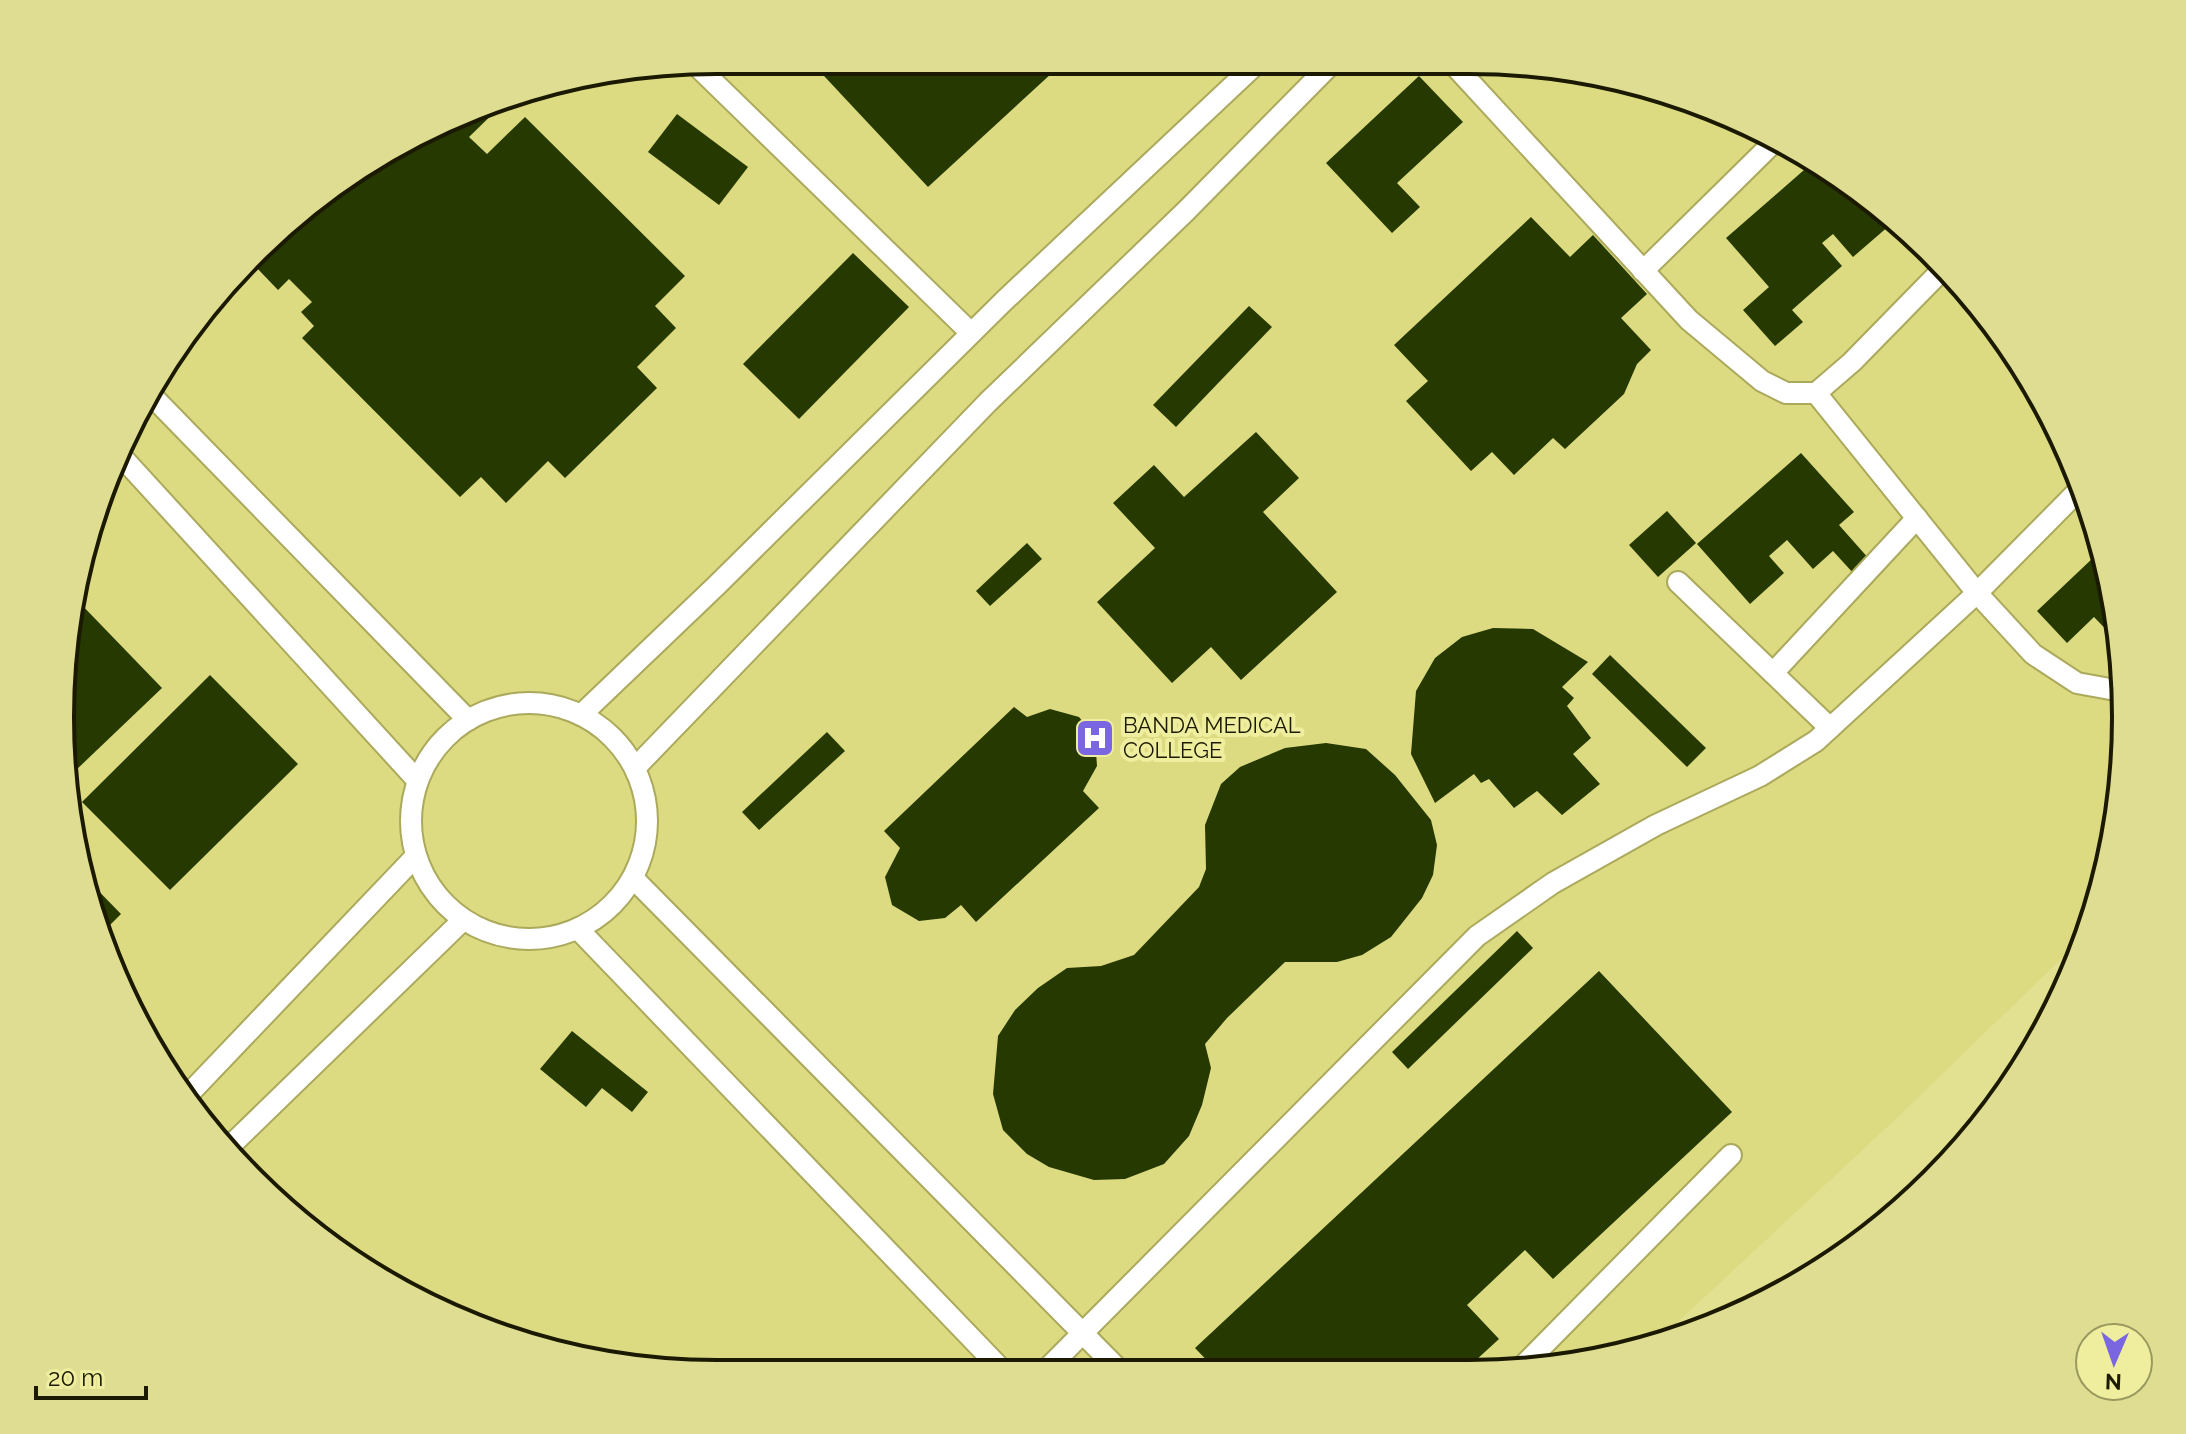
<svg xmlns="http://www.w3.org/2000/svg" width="2186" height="1434" viewBox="0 0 2186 1434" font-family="Raleway,sans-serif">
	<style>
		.built { fill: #dcdb82 }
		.building { fill: #263901 }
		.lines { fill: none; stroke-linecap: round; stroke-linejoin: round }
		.service-casing { stroke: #aba95b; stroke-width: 24 }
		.service { stroke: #fff; stroke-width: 20 }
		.labels { text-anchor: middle; stroke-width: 8; stroke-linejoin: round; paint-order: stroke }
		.poi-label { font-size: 22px; fill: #1b1a00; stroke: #efee9e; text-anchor: start }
		.rim { fill: none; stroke: #1b1a00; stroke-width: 4 }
	</style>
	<rect width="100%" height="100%" fill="#e2e191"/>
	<polygon class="built" points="717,60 1555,66 1759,128 1902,223 1990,317 2058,426 2103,547 2125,674 2120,802 2090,931 1898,1117 1651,1347 1639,1352 1511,1373 632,1368 465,1324 284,1211 170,1082 82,887 61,675 95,505 196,317 352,171 506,95"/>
	<g class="building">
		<polygon points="810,61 929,61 1064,62 928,187"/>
		<polygon points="1419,76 1463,122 1397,183 1420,207 1392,233 1326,163"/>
		<polygon points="504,96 508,99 469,137 487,154 525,117 685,276 655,306 676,328 637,367 657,388 565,478 548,461 506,503 481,477 460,497 302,338 314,326 301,312 312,302 289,279 278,290 253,264 352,171"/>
		<polygon points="677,114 748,167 719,205 648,152"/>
		<polygon points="1812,163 1905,226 1897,233 1890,225 1853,257 1833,234 1822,243 1842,266 1792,310 1803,322 1775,346 1743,310 1769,287 1726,238"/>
		<polygon points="1531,217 1570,257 1593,235 1647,294 1621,318 1651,350 1637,364 1624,394 1565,449 1553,438 1514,475 1492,452 1471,471 1406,401 1428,381 1394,345"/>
		<polygon points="853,253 909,307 799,419 743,364"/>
		<polygon points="1249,306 1272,327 1176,427 1153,405"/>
		<polygon points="1256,432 1299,478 1263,512 1337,592 1241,680 1211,647 1172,683 1097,602 1155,548 1113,503 1154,465 1184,497"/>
		<polygon points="1801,453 1854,512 1839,525 1870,560 1854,574 1833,551 1813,569 1787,540 1769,556 1784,573 1750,604 1697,544"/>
		<polygon points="1667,511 1696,543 1658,577 1629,545"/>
		<polygon points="1027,543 1042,559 990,606 976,591"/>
		<polygon points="2094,557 2107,570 2120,644 2094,617 2067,643 2037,611"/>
		<polygon points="76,599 162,688 75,771 70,766 61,674"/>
		<polygon points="1493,628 1533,629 1588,662 1562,687 1574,698 1567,706 1591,738 1573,754 1600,784 1562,815 1537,791 1514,808 1489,779 1481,783 1474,774 1435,803 1411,754 1416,691 1435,658 1462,637"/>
		<polygon points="1610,655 1706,748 1687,767 1592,674"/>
		<polygon points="210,675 298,764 170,890 82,802"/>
		<polygon points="1014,707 1027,717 1050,709 1079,717 1095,737 1097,766 1083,791 1099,808 976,922 961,905 945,918 919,921 892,905 885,877 900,848 884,831"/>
		<polygon points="827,732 845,751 759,830 742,812"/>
		<polygon points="1326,743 1366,749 1395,775 1431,820 1437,845 1433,875 1422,898 1391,937 1362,955 1337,962 1285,962 1227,1018 1205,1044 1211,1068 1202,1105 1189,1136 1164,1164 1125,1179 1094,1180 1049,1167 1027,1154 1003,1130 993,1094 998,1036 1015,1010 1038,988 1067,968 1101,966 1134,955 1199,887 1206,869 1205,825 1221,784 1240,767 1285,748"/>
		<polygon points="81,873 121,914 103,932 82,887"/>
		<polygon points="1517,931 1533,948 1408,1069 1392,1052"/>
		<polygon points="1599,971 1732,1112 1553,1279 1525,1250 1467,1305 1499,1339 1463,1372 1217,1371 1195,1348"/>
		<polygon points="572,1031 648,1092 632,1112 602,1088 586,1107 540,1069"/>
	</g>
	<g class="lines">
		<defs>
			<g id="service">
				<polyline points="695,64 971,333"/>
				<polyline points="1454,65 1689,320 1762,381 1786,393 1816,393 1852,362 1944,268"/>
				<polyline points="1643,271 1777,139"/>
				<polyline points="1816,393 1977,593 2033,654 2077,683 2110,689 2124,686"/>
				<polyline points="153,397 468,720"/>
				<polyline points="121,456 417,780"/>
				<polyline points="1678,582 1830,728"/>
				<polyline points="1773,673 1917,518"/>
				<circle cx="529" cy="821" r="118"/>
				<polyline points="581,715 716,586 1005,300 1256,64"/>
				<polyline points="635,768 988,402 1186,211 1331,64"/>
				<polyline points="633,878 1120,1371"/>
				<polyline points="578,929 1002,1370"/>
				<polyline points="185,1098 415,857"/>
				<polyline points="228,1148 463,920"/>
				<polyline points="1046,1370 1477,936 1553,883 1656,825 1760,776 1816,741 1977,593 2081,488"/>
				<polyline points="1517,1372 1731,1155"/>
			</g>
		</defs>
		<use href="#service" class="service-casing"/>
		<use href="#service" class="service"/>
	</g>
	<defs>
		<symbol id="hospital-square" viewBox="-11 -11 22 22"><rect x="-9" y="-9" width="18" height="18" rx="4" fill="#7b66e1" stroke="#efee9e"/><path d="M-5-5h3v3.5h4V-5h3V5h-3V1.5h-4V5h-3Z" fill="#fff"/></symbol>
	</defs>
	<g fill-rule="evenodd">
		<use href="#hospital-square" x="1073" y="716" width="44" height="44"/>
	</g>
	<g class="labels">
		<g class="poi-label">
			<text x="1123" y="733">BANDA MEDICAL<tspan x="1123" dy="25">COLLEGE</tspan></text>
		</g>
	</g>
	<path d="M0 0H2186V1434H0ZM717 74H1469A643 643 0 0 1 2112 717V717A643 643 0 0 1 1469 1360H717A643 643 0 0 1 74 717V717A643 643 0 0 1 717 74Z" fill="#dedd91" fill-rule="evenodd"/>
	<path class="rim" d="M717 74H1469A643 643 0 0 1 2112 717V717A643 643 0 0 1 1469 1360H717A643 643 0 0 1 74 717V717A643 643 0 0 1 717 74Z"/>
	<g transform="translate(2114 1362) rotate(182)"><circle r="38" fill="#efee9e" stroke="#9a995f" stroke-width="2"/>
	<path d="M0-6L14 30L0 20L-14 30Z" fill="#7b66e1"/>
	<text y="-12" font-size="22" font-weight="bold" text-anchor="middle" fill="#1b1a00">N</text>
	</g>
	<path d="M36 1386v12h110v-12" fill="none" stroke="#1b1a00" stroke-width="4"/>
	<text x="48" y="1386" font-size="24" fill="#1b1a00" stroke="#efee9e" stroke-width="6" paint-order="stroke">20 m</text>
</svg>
